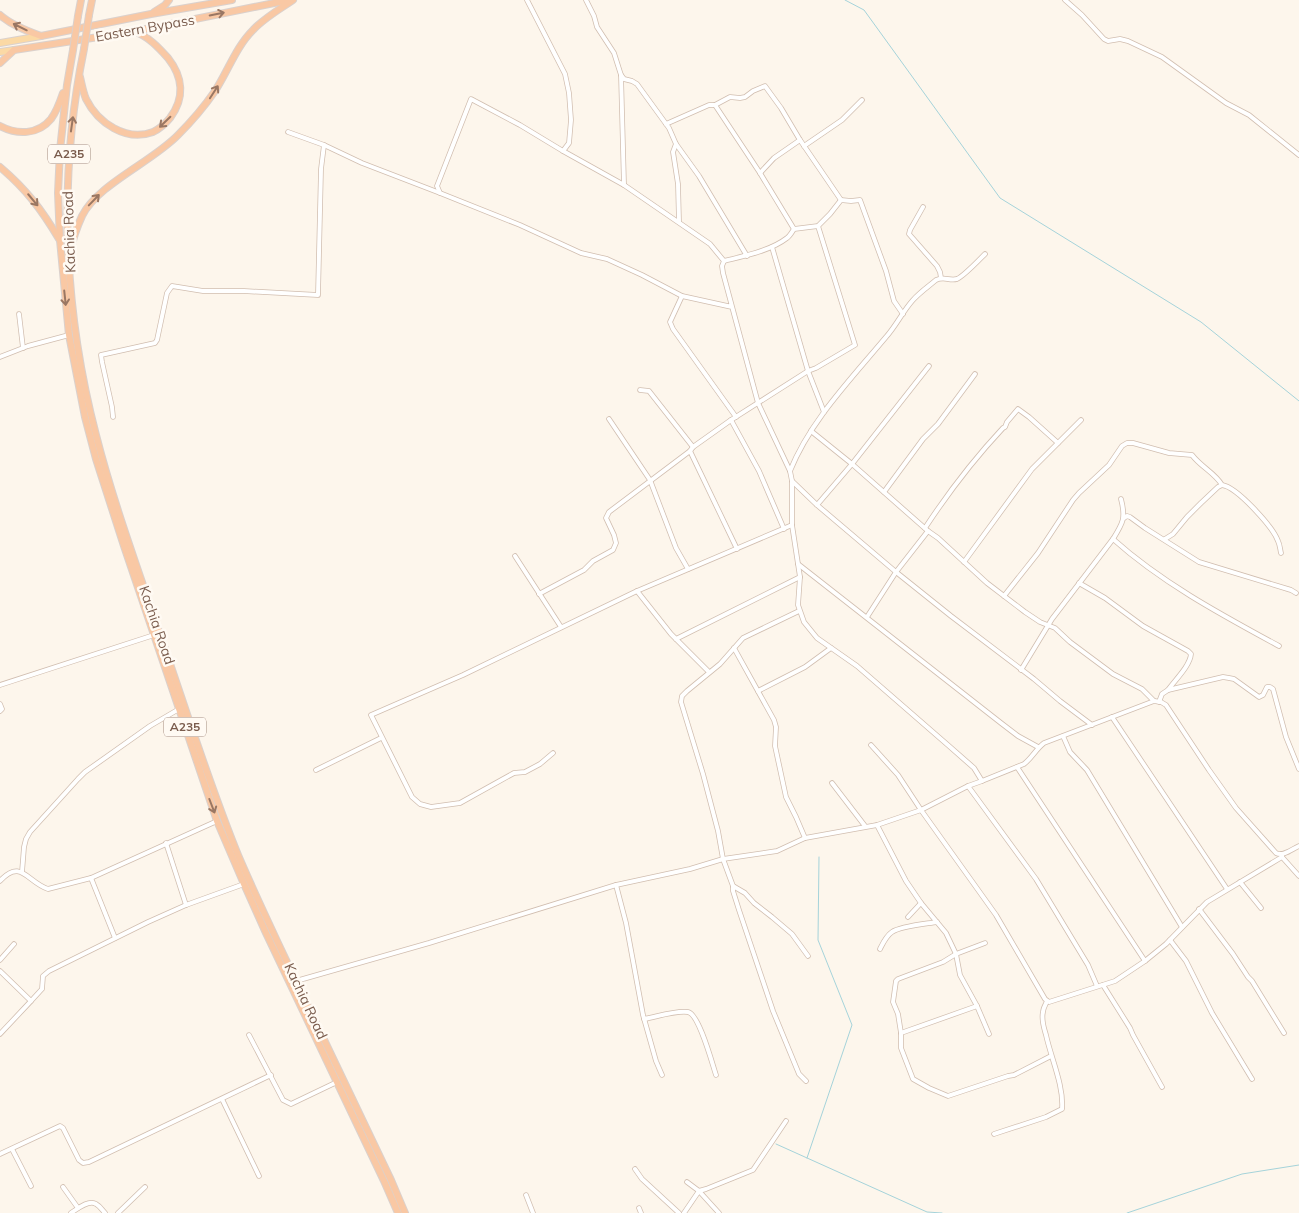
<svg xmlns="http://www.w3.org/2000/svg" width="1299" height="1213" viewBox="0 0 1299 1213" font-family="Mulish,sans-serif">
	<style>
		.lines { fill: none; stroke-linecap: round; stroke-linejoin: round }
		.stream { stroke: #a5d3da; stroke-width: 1 }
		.minor-casing { stroke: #d1beb0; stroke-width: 5.5 }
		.primary-casing { stroke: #dad1cd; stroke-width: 8 }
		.trunk-casing { stroke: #dad1cd; stroke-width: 8 }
		.minor { stroke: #fff; stroke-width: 4 }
		.primary { stroke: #fbd9a5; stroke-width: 6 }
		.trunk { stroke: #f9c8a4; stroke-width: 6 }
		.trunk-bridge-casing { stroke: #dad1cd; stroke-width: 8; stroke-linecap: butt }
		.trunk-bridge { stroke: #f9c8a4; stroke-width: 6 }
		.oneway { stroke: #9a7763 }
		.labels { text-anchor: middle; stroke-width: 5; stroke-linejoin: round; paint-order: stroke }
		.shield { fill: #fffaf3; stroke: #a28b7f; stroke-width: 1 }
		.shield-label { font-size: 12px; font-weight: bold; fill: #7a5c4d }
		.street-label { font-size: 14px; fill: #7a5c4d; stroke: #fffaf3 }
	</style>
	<rect width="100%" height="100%" fill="#fdf6ec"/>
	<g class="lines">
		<g class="stream">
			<polyline points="845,0 864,10 1000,198 1201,322 1299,401"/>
			<polyline points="776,1144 927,1212 942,1213"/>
			<polyline points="807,1158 852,1025 818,940 819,857"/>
			<polyline points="1127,1213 1242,1174 1299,1165"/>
		</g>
		<defs>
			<g id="minor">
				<polyline points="527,0 565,74 569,93 571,120 569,143 563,151"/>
				<polyline points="586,0 594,16 597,27 614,53 621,75 624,79 632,81 637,84 669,128 676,144 673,152 678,184 679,222"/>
				<polyline points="1065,0 1082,15 1104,39 1108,41 1120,39 1128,41 1162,57 1226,103 1249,115 1299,155"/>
				<polyline points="621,75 624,185"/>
				<polyline points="715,105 730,97 740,98 745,97 753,91 765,86 781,108 800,140 841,200"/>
				<polyline points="666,124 709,105 715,105 760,173 794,229"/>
				<polyline points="288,132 324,145 362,163 440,193"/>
				<polyline points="676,144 699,176 747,256"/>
				<polyline points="804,146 842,120 862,100"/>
				<polyline points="760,173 774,158 800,140"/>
				<polyline points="923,207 910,230 909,234 937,266 940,272 941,278"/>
				<polyline points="772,247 808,371 824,412"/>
				<path d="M724,261C744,256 770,251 787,238C790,236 792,232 794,229L818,226L830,214L841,200L851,201L860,200L886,271L894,301L903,314"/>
				<polyline points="682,296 670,322 673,329 736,417"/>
				<polyline points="732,307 682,296 642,275 607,259 581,253 520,225 440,193 437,186 471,99 520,125 563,151 624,185 710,244 724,261 722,266 723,273 758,403 790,471 792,481 792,525 800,577 798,605 804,622 817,638 857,666 949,746 974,768 982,781"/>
				<polyline points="19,314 23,348"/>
				<polyline points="0,357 28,346 69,335"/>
				<polyline points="640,390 649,391 693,447"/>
				<polyline points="113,417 112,407 102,362 101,355 155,343 157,340 167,293 172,286 203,291 244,291 318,295 321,169 324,145"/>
				<polyline points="609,419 650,480 676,548 688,569"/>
				<polyline points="731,420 759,471 784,529"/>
				<polyline points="811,431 852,464 928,531 938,538 987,583 1025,612 1040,622 1055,628 1070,642 1113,674 1142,689 1154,701"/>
				<polyline points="690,451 737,549"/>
				<path d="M790,471C810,421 851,379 886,337C896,326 903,311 913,300C920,292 929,286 936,280C944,276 949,281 957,279C964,276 979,260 985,254"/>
				<polyline points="792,481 817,505 896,572 951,616 1034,679 1060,701 1092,725"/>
				<polyline points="884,492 923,439 938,424 975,374"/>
				<polyline points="817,505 852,464 929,366"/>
				<polyline points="1124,518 1127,516 1130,517 1145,528 1199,562 1291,590 1296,593"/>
				<path d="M925,528C948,493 974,459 1003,428L1005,427L1007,422L1018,409L1029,417L1058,443"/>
				<path d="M1113,539C1162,583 1222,615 1279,646"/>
				<polyline points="1165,539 1173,534 1187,517 1201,503 1218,487 1222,485"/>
				<polyline points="515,556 561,627"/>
				<polyline points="964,562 1032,469 1081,420"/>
				<polyline points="798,564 1001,723 1018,736 1038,747"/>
				<path d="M1079,583L1105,598L1143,626L1188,651L1191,654C1190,666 1175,680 1168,690"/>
				<polyline points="637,591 671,634 709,672"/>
				<polyline points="539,594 584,570 593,561 613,550 616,543 614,535 606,518 609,512 690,451 693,447 731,420 808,371 816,368 855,345 818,226"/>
				<path d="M1004,596L1038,553L1073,500L1079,493L1109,465L1122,446L1127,443H1133L1169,453L1192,455C1201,467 1215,473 1222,485C1237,487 1273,527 1278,541C1280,545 1280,549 1281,553"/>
				<polyline points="799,611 743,638 720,664 687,691 682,696 681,702 703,774 718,831 723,859 733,886 733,891 739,910 773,1011 799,1074 806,1081"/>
				<polyline points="867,617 896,572 928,531"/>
				<polyline points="676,639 800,577"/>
				<polyline points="734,648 774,720 776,727 775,746 786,797 796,817 805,838"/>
				<path d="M1021,670L1052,619L1113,539C1123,523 1126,518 1121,499"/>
				<polyline points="0,685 154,635"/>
				<polyline points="758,691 805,667 831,648"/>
				<polyline points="1159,702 1162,694 1168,690 1223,677 1229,678 1234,679 1259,697 1263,695 1267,687 1270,687 1273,689 1286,737 1299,769"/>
				<polyline points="0,704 2,709 0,711"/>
				<polyline points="1112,717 1227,889"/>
				<polyline points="1063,736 1070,752 1087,770 1182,927"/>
				<polyline points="871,745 898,775 921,810 996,915 1045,999 1049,1002 1115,981 1145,961 1166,944 1207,902 1282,857 1282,854"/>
				<polyline points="553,753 540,764 525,772 514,773 460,803 431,807 420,804 412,797 371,715 463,675 637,591 792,525"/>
				<polyline points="1017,767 1145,961"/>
				<polyline points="316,770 381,738"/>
				<polyline points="832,783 865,826"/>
				<polyline points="968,786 1036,879 1088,965 1097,986"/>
				<polyline points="877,825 906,881 921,903 946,933 956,954 960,975 977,1006 989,1034"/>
				<polyline points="166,843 186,905"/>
				<polyline points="1282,857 1299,876"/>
				<polyline points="22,872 24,847 26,839 30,832 78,779 85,772 150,726 179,709"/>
				<polyline points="91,878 115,938"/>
				<path d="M0,881C21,858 27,882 48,889L91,878L217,821"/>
				<polyline points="1240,882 1261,908"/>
				<polyline points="616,885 626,923 643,1015 656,1061 662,1075"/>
				<polyline points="733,886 745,893 754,903 772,917 792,934 808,956"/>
				<polyline points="1199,909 1233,954 1248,977 1252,981 1284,1033"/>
				<polyline points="908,917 921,903"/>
				<polyline points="1170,940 1186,961 1212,1013 1252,1079"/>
				<polyline points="985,943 956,954 943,962 898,979 896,981 893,1002 898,1014 901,1033 901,1048 913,1079 929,1088 948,1096 1008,1076 1014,1075 1051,1056"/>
				<path d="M880,949C883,943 886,936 892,932C901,926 925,924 937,922"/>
				<polyline points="0,960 14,944"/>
				<polyline points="0,971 31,1001 0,1034"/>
				<path d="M296,981L429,943L616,885L690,869L723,859L777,851L805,838L877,825L921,810L968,786L982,781L1024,764C1032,758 1036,749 1044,743L1154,701L1161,702L1166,705L1209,770L1236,808L1276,853C1283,857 1292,849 1299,846"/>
				<polyline points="1103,985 1130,1028 1133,1035 1162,1087"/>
				<polyline points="31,1001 42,989 43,976 49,971 148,922 186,905 244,884"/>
				<path d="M644,1019C656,1017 676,1010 688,1012C699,1014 712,1063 716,1075"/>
				<polyline points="901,1033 977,1006"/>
				<polyline points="249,1035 283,1100 291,1104 337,1082"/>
				<polyline points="222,1099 259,1176"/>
				<path d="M994,1134L1046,1117L1062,1109C1064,1086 1051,1058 1046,1035C1044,1028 1041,1020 1043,1012C1043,1008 1046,1004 1047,1001"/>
				<polyline points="12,1149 31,1186"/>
				<polyline points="0,1154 60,1126 63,1128 79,1160 83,1163 89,1162 271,1075"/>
				<polyline points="635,1169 642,1179 679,1213"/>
				<polyline points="687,1182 699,1191 706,1189 753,1170 786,1121"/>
				<polyline points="63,1187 78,1208"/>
				<polyline points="526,1195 533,1213"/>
				<polyline points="639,1208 641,1213"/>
				<path d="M71,1213C77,1209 89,1199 96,1204C100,1206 102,1210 105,1213"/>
				<polyline points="118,1213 145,1187"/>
				<polyline points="684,1213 699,1191 719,1213"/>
			</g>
			<g id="primary">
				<polyline points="0,43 41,36"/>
				<polyline points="0,52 14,50"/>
			</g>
			<g id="trunk">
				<polyline points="154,12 165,5 169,0"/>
				<path d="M0,15C11,25 27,31 41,36L151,14L232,0"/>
				<polyline points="89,15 92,0"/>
				<polyline points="78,16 81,0"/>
				<path d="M84,49C58,176 63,309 96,435C112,498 135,561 156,623C183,700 207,779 238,855C253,890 269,924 285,958C320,1032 356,1106 391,1180L405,1213"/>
				<polyline points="73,50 67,85 60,150 58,193 60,240 69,335 85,417 96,459 124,546 217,821 244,884 266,933 384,1181 398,1213"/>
				<polyline points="0,63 14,50 131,32 289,0"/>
				<path d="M80,77C82,85 83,92 86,99C98,123 126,142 153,132C159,129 166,123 170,118C185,98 183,77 168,58C159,48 148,36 135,32"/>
				<path d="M0,126C17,135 38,135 51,119C57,111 60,102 63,93"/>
				<path d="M0,167C26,189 42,210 59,239"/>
				<path d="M71,249C73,238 77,227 82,216C98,184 152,162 178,135C191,122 204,107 215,91C228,71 236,47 253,30C264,18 280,9 293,0"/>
			</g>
		</defs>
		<use href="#minor" class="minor-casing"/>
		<use href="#primary" class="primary-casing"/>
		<use href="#trunk" class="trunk-casing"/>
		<use href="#minor" class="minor"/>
		<use href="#primary" class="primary"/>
		<use href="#trunk" class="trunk"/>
		<defs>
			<g id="trunk-bridge">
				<polyline points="84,49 89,15"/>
				<polyline points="73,50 78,16"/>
			</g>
		</defs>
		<use href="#trunk-bridge" class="trunk-bridge-casing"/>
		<use href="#trunk-bridge" class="trunk-bridge"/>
	</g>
	<defs><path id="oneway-shaft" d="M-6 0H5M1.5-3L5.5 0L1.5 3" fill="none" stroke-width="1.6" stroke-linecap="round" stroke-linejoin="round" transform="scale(1.25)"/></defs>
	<g class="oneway">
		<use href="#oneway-shaft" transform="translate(217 14) rotate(-11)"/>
		<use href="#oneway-shaft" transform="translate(20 27) rotate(-154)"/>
		<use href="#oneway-shaft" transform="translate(214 92) rotate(-57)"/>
		<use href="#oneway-shaft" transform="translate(165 122) rotate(136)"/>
		<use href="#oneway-shaft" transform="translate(72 124) rotate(-82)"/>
		<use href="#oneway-shaft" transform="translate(33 200) rotate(50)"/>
		<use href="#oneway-shaft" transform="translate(94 200) rotate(-46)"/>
		<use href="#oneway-shaft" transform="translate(65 298) rotate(84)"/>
		<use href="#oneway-shaft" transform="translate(212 806) rotate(69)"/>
	</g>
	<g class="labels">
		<g class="shield">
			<rect x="48" y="144.5" width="42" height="19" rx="4"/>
			<rect x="164" y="717.5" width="42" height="19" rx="4"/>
		</g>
		<g class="shield-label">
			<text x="69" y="158">A235</text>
			<text x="185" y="731">A235</text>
		</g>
		<g class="street-label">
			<text transform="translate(145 28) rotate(-10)" y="5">Eastern Bypass</text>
			<text transform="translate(69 232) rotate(-92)" y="5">Kachia Road</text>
			<text transform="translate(157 625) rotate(71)" y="5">Kachia Road</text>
			<text transform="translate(306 1001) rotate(65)" y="5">Kachia Road</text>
		</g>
	</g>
</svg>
